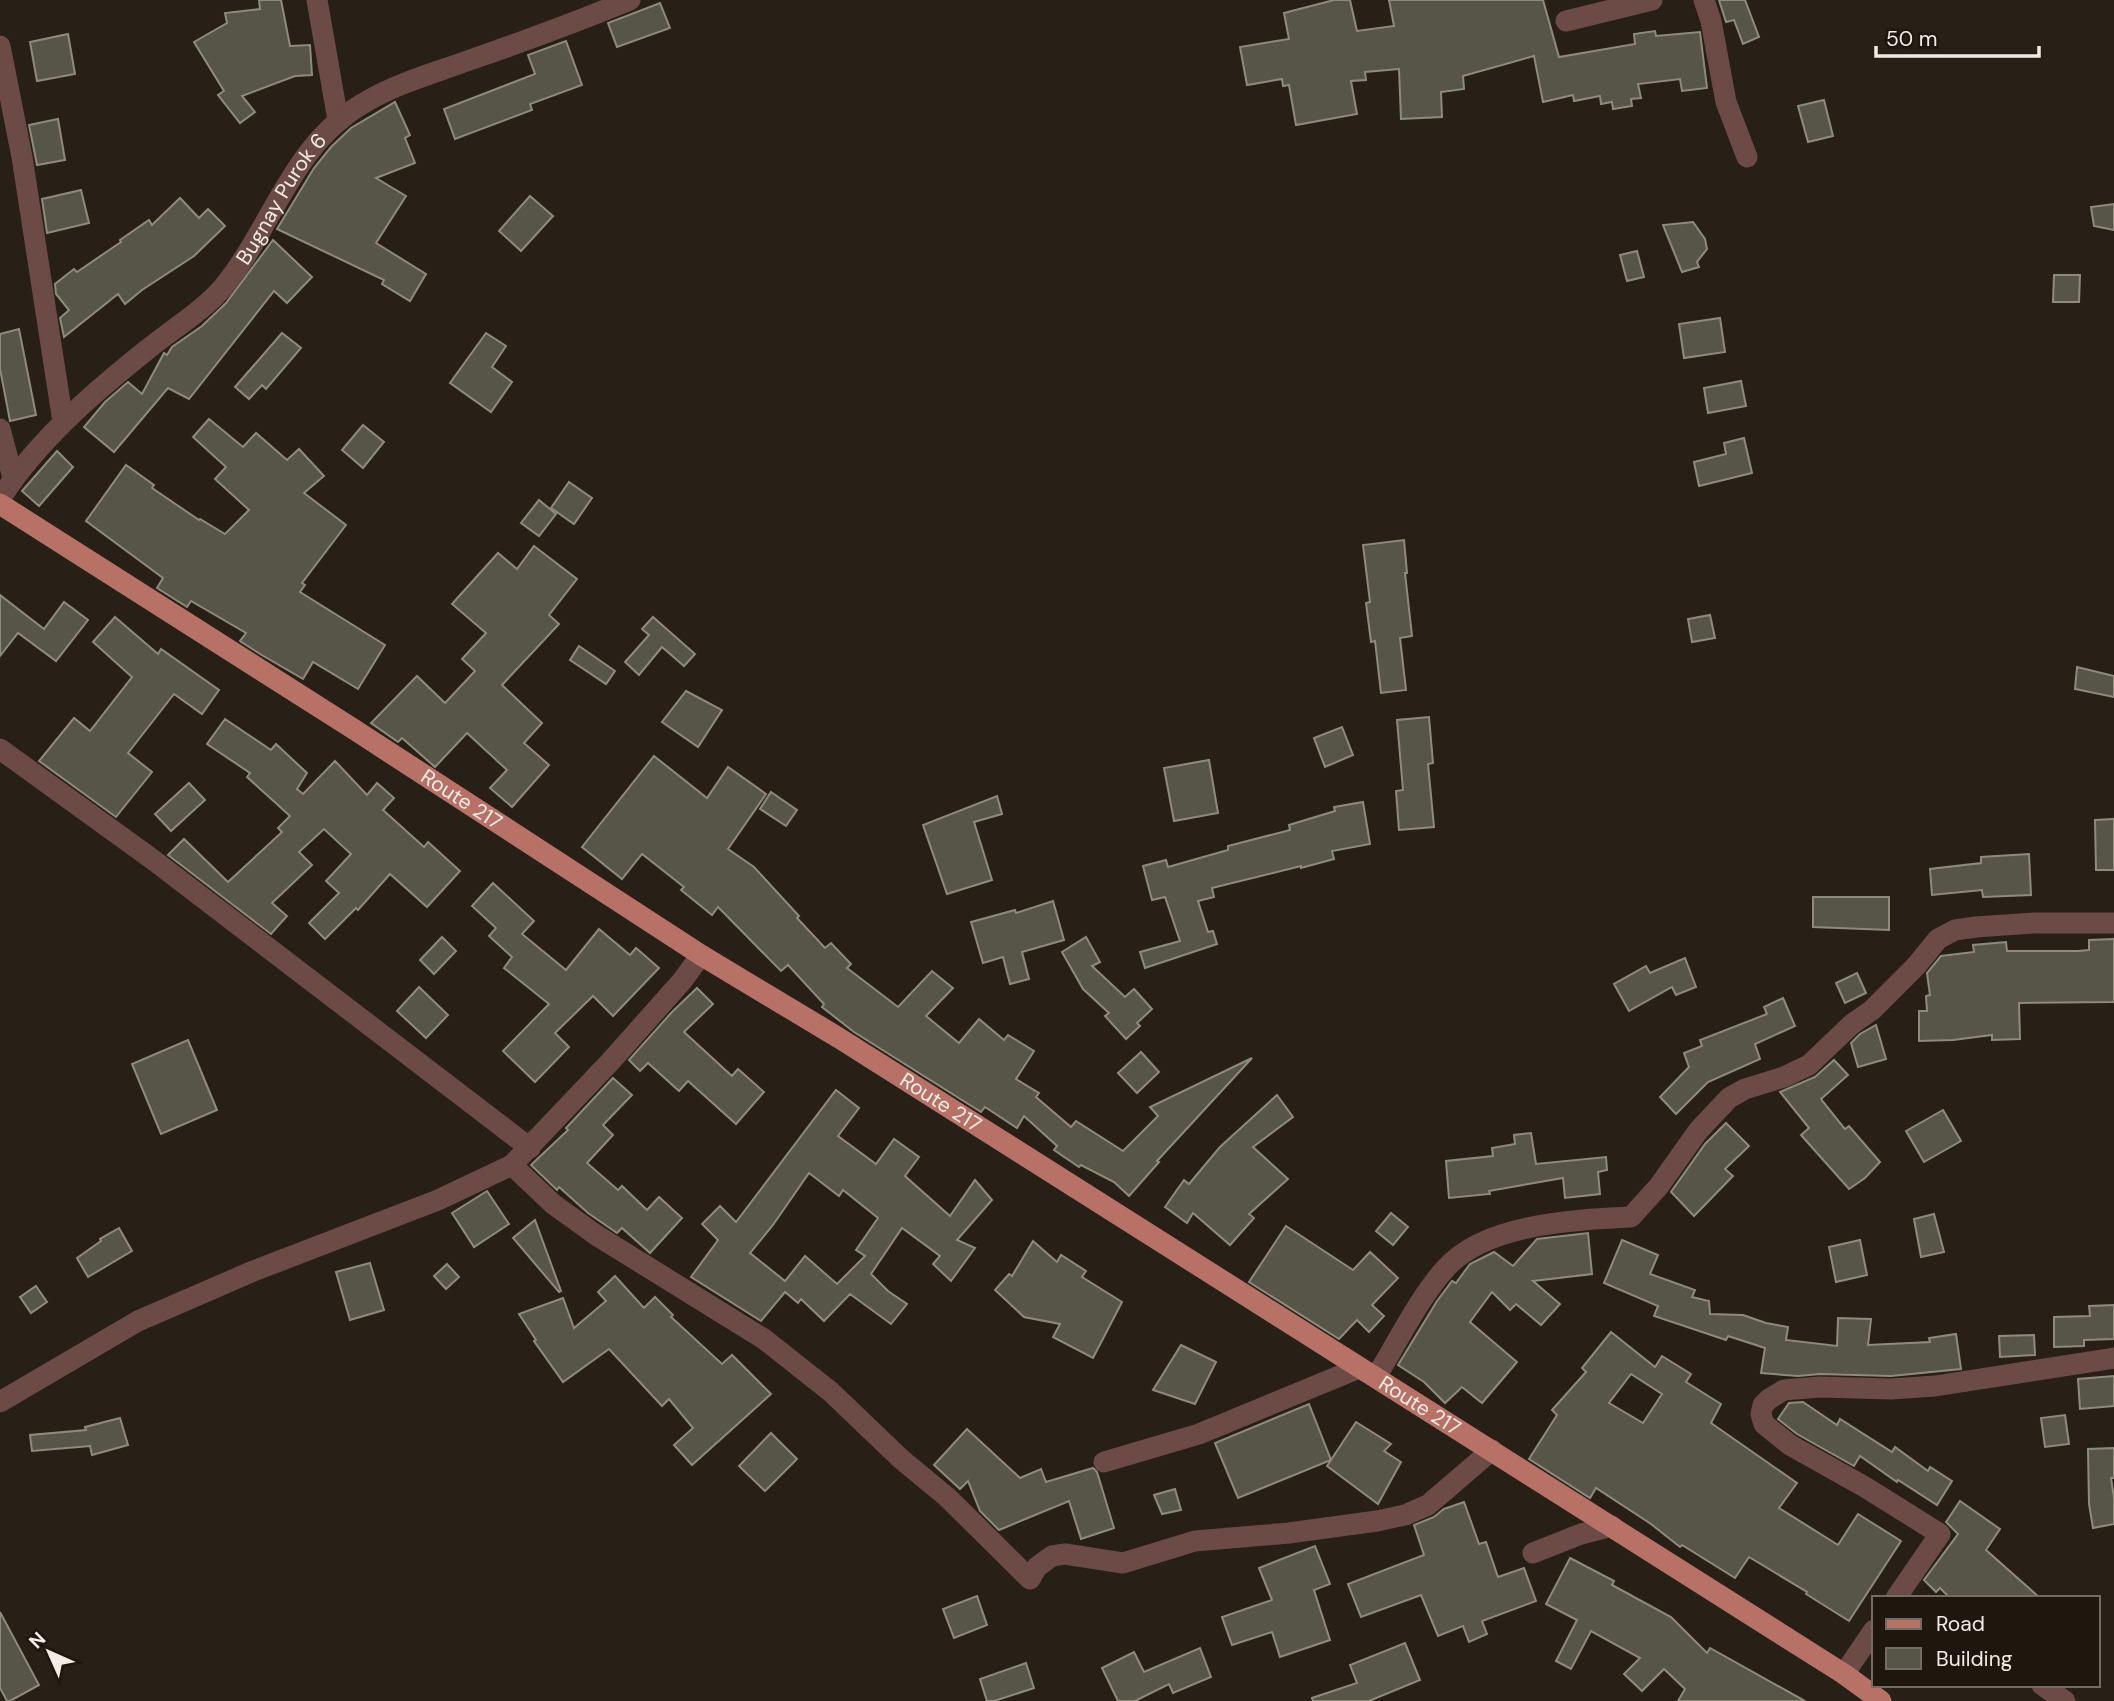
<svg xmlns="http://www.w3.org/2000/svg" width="2114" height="1701" viewBox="0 0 2114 1701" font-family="'DM Sans',sans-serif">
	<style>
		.building { fill: #575448; stroke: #8e8b7d; stroke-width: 2; fill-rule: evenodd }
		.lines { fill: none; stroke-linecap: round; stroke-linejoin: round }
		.minor { stroke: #6c4a45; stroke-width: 21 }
		.major { stroke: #b77166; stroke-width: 21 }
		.labels { text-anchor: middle; stroke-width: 5; stroke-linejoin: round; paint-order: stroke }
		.street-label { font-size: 21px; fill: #f2ece6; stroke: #1f160e }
	</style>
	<rect width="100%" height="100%" fill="#281f17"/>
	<g class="building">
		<polygon points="259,0 281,0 290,46 310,45 312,75 295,76 242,96 255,112 240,123 218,95 224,91 194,42 227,23 225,13 260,9"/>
		<polygon points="1334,0 1350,0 1357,31 1394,26 1389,0 1543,0 1559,57 1635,44 1634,34 1655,31 1656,36 1700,32 1707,88 1682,91 1680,79 1638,84 1641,98 1631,99 1632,106 1613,109 1612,102 1601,104 1600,96 1574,101 1573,95 1543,102 1534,56 1463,76 1464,89 1441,92 1442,117 1401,119 1399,69 1365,72 1366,80 1351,81 1357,114 1296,125 1289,85 1283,86 1282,79 1247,85 1240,47 1289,39 1284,13"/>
		<polygon points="1719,0 1745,0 1759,37 1743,44 1734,20 1726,22"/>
		<polygon points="660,3 670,28 617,47 608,23"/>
		<polygon points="68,34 75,74 37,81 30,42"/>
		<polygon points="566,41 582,85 530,104 532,110 455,139 444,109 535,74 528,55"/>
		<polygon points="1824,100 1833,136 1808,142 1798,106"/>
		<polygon points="395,102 410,135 405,138 415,163 376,178 406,196 376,243 426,274 410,301 382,284 384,280 277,229 314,168 331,147 351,128"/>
		<polygon points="58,119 65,160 37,165 29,125"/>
		<polygon points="81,190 89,223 47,233 42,199"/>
		<polygon points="530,196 553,216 521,251 499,231"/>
		<polygon points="180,198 199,218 208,209 225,226 194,256 142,290 125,304 118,294 64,337 60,318 69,310 56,294 55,284 74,269 77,272 121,242 120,240 149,220 152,225"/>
		<polygon points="2114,204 2114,230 2094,226 2091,207"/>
		<polygon points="1693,222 1705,239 1707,249 1697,262 1699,267 1682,272 1663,225"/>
		<polygon points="273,240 312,277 287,303 274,291 189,399 168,388 114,452 84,427 105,402 128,382 142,394 164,353 167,355 172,347 202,326 226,303"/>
		<polygon points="1637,251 1644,277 1627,281 1620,255"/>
		<polygon points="2054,275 2080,275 2079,302 2053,302"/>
		<polygon points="1720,318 1725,352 1684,358 1679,324"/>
		<polygon points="19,329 36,415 10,421 0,369 0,334"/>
		<polygon points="282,333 301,348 266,389 262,385 249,399 235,387"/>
		<polygon points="486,333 506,346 492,367 512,382 491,412 450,383"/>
		<polygon points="1741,381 1746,406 1708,413 1704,388"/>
		<polygon points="209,419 243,447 256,433 287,460 299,449 324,476 304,493 346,525 302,583 305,585 300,592 385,645 358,689 313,662 303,679 260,654 240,641 246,633 191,601 187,607 157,588 163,578 86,521 126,465 154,485 152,488 199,520 200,519 225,534 249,510 215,479 226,467 193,437"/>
		<polygon points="363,425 384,442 363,468 342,450"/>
		<polygon points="1744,438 1752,473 1699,486 1694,462 1726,454 1724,443"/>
		<polygon points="57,451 73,467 39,506 22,491"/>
		<polygon points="569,482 592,498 574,524 551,508"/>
		<polygon points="539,500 556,514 539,536 521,523"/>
		<polygon points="1404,540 1407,573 1405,573 1412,636 1400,638 1406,690 1381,693 1375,641 1371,642 1366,603 1370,602 1363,545"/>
		<polygon points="534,546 577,579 549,615 559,624 502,685 542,723 524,743 549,765 512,807 490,788 507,770 467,733 435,767 402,738 398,742 371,723 417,676 445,703 475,671 462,659 486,633 452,604 498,553 517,569"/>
		<polygon points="0,595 44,629 64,602 88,620 56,661 18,633 0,656"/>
		<polygon points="1710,615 1715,638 1692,642 1688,619"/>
		<polygon points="115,617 158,654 161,649 219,690 202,714 174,694 128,753 152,772 116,817 39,761 74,718 90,731 132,677 93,642"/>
		<polygon points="653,617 695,654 684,666 662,647 639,675 625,662 649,635 642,629"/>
		<polygon points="579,646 615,671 606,684 570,660"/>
		<polygon points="2077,667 2114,676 2114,697 2075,689"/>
		<polygon points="686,691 722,710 698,747 662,722"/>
		<polygon points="1429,717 1433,763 1428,764 1434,827 1399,830 1396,791 1403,790 1397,720"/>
		<polygon points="225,719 271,750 276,744 307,773 297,789 303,794 335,761 367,795 377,783 394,798 383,810 424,847 428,842 460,871 427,907 390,874 358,910 356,908 325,939 309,923 339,893 326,881 351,854 324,829 299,852 312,865 272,903 287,916 271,934 168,855 184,839 228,882 282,832 278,828 290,816 247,777 250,773 207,744"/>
		<polygon points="1342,727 1353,755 1325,767 1314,738"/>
		<polygon points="654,756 707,798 728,767 766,794 728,849 754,867 799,916 797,918 825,948 831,943 851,964 847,968 898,1007 932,971 953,988 926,1016 959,1043 979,1019 1004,1040 1008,1035 1034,1051 1016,1079 1039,1093 1036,1097 1071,1127 1076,1121 1123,1151 1158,1116 1150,1107 1252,1058 1157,1161 1159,1162 1129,1196 1114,1182 1081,1165 1079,1167 1054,1150 1057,1146 1024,1116 1017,1128 985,1107 981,1112 854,1032 822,1007 824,1004 788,965 781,971 718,907 712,915 681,890 684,887 642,854 622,879 582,847"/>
		<polygon points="1209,760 1218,813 1174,821 1164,768"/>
		<polygon points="189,783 205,800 171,831 155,814"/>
		<polygon points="771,792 797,810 786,826 760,809"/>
		<polygon points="997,796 1002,814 974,822 992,880 947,894 923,825"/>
		<polygon points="1363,802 1370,844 1332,851 1334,859 1301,868 1301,866 1212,888 1214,897 1198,901 1208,932 1213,931 1217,944 1145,968 1140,952 1180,941 1165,897 1152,900 1143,866 1166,860 1168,867 1228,850 1228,846 1290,830 1289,825 1335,811 1334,807"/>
		<polygon points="2114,819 2114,870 2096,870 2095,820"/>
		<polygon points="2029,854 2031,895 1983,897 1982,890 1932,895 1930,869 1981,863 1981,857"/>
		<polygon points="493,883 534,921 522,934 566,970 599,929 630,955 636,948 659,968 613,1016 593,996 555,1033 569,1047 535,1082 503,1051 549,1004 504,968 512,957 489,936 496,928 472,906"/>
		<polygon points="1813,897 1889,897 1889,930 1813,927"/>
		<polygon points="1053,901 1064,940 1022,952 1029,979 1010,984 1003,957 983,963 971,922 1015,910 1016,913"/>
		<polygon points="442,937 456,951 434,974 420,960"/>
		<polygon points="1086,937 1100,962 1092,966 1125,997 1134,989 1152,1009 1137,1023 1140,1026 1126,1039 1105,1016 1109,1013 1083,989 1062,952"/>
		<polygon points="2114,939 2114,1002 2019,1003 2020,1039 1992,1040 1992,1035 1953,1040 1919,1041 1919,1011 1927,1011 1926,996 1930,995 1927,973 1941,956 1974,952 1973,945 2006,942 2007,951 2078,951 2089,950 2089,940"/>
		<polygon points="1685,958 1696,987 1676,995 1672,987 1629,1011 1614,984 1646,966 1650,973"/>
		<polygon points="1857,973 1866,993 1845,1003 1836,983"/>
		<polygon points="419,987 448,1015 426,1038 397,1011"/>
		<polygon points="697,988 713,1004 684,1032 732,1076 738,1069 764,1092 736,1124 688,1081 679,1091 648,1063 640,1071 629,1060 672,1012"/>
		<polygon points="1783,998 1795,1026 1755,1044 1760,1059 1708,1082 1676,1114 1660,1097 1689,1067 1684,1053 1702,1046 1700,1040 1767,1014 1764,1007"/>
		<polygon points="1876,1025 1886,1059 1858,1067 1851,1043 1860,1034"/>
		<polygon points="188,1040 217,1110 161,1134 132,1064"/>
		<polygon points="1141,1052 1159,1072 1137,1093 1118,1073"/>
		<polygon points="1834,1060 1848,1075 1821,1099 1845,1129 1849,1126 1880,1162 1865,1178 1849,1189 1801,1135 1809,1128 1780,1092 1815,1077"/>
		<polygon points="613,1078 632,1095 603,1125 613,1135 587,1163 618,1190 622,1186 647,1210 659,1197 682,1218 650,1253 622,1228 617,1233 588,1213 559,1187 557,1190 531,1165 568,1130 566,1128"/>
		<path d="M836,1090L859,1108L838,1136L876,1164L894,1139L919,1157L905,1176L950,1216L975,1180L992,1200L957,1240L975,1248L951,1281L933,1264L940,1256L902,1228L871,1274L888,1291L907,1304L891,1324L850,1294L824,1321L801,1299L798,1303L785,1292L761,1321L691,1277L718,1240L702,1224L720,1206L736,1222ZM809,1173L839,1196L843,1190L878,1218L856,1250L865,1256L837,1284L805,1256L785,1281L750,1253L773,1225Z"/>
		<polygon points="1277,1095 1293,1117 1253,1147 1288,1179 1249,1214 1254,1218 1230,1245 1193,1213 1187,1223 1165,1207 1184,1180 1189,1184 1220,1147"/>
		<polygon points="1943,1110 1961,1141 1924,1162 1906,1131"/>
		<polygon points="1726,1123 1749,1146 1725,1169 1733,1176 1694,1216 1671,1192 1705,1144"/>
		<polygon points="1531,1133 1536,1164 1606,1157 1607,1170 1598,1172 1600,1194 1565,1198 1563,1178 1489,1191 1490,1194 1449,1198 1446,1161 1493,1156 1492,1148 1515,1144 1514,1135"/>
		<polygon points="487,1191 509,1224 474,1247 452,1213"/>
		<polygon points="1391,1213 1408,1227 1393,1245 1376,1231"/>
		<polygon points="1934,1214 1944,1252 1921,1257 1914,1219"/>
		<polygon points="535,1220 561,1291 559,1292 513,1238"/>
		<polygon points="1286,1226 1353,1270 1370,1252 1398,1278 1372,1305 1384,1316 1369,1332 1357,1320 1339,1339 1249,1282"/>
		<polygon points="119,1228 132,1251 88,1277 77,1258 101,1241 100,1239"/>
		<polygon points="1588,1233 1592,1274 1533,1281 1560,1304 1541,1325 1516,1304 1510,1310 1492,1292 1470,1322 1517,1362 1482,1403 1462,1387 1445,1403 1424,1382 1398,1365 1437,1301 1452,1281 1456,1283 1470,1264 1494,1252 1513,1266 1537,1239"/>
		<polygon points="1622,1240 1658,1255 1650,1274 1695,1290 1692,1297 1709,1301 1710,1314 1743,1315 1766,1323 1788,1327 1786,1340 1837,1346 1838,1318 1871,1319 1868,1345 1930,1342 1929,1338 1956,1334 1961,1369 1891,1376 1820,1374 1798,1376 1761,1373 1765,1348 1728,1336 1726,1340 1654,1316 1658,1306 1604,1283"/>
		<polygon points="1860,1240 1867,1275 1836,1282 1829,1247"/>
		<polygon points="1033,1241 1057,1262 1061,1255 1086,1271 1082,1277 1122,1302 1093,1358 1053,1337 1060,1324 1024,1317 995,1290 1009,1274 1012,1276"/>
		<polygon points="370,1263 384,1310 350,1320 336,1272"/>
		<polygon points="447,1264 459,1277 446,1289 434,1276"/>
		<polygon points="615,1276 644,1308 655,1297 673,1315 671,1317 722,1364 732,1355 771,1394 692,1465 674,1445 693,1428 669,1399 662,1406 609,1349 563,1382 534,1341 536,1340 519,1314 563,1298 574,1328 606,1301 598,1292"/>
		<polygon points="36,1286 47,1302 31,1313 20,1297"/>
		<polygon points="2114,1305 2114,1339 2084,1340 2084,1346 2054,1347 2054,1317 2090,1316 2089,1306"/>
		<path d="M1611,1332L1655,1367L1662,1356L1691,1374L1686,1382L1721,1404L1711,1423L1797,1483L1779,1508L1838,1545L1858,1514L1901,1541L1849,1621L1806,1594L1807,1592L1749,1557L1735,1578L1682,1545L1680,1547L1651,1524L1596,1488L1590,1498L1529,1459L1557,1415L1552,1410L1586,1372L1582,1368ZM1631,1374L1662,1394L1643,1423L1609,1403Z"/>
		<polygon points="2034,1335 2035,1355 2000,1357 1999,1336"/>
		<polygon points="1181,1345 1216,1362 1195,1404 1153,1390"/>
		<polygon points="2114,1376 2114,1406 2080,1409 2078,1379"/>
		<polygon points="1803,1402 1837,1425 1840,1419 1892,1452 1895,1447 1928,1471 1930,1467 1952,1481 1937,1505 1898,1480 1897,1482 1860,1456 1854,1466 1797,1434 1778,1419 1789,1403"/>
		<polygon points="1309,1404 1331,1460 1238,1498 1215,1443"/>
		<polygon points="2065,1415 2069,1444 2045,1447 2041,1418"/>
		<polygon points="120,1418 128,1445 92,1455 90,1446 32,1451 30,1435 86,1430 85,1427"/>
		<polygon points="1356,1422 1391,1444 1384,1451 1401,1462 1378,1504 1327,1466"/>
		<polygon points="967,1429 1020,1478 1041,1469 1046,1482 1093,1468 1097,1472 1114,1528 1081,1539 1069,1501 999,1530 980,1511 968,1481 960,1489 934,1465"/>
		<polygon points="771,1433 797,1459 765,1491 739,1466"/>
		<polygon points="2114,1448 2114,1478 2111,1478 2114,1498 2114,1524 2093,1528 2089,1504 2088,1449"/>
		<polygon points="1175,1489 1181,1510 1162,1514 1154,1495"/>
		<polygon points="1960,1501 2000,1529 1986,1550 2040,1598 1950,1598 1940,1588 1936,1592 1924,1580 1958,1534 1946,1522"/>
		<polygon points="1464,1502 1479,1544 1486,1542 1498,1577 1524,1568 1536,1601 1482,1621 1487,1634 1469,1642 1463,1626 1438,1636 1421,1595 1361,1617 1348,1584 1424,1555 1414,1525 1434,1517 1444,1509"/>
		<polygon points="1315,1546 1330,1584 1314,1590 1330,1640 1280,1657 1272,1632 1232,1645 1222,1617 1272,1600 1259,1568"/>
		<polygon points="1570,1558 1614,1581 1612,1585 1671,1617 1707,1653 1710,1648 1805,1701 1678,1701 1685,1689 1664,1669 1642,1691 1624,1674 1640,1658 1591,1631 1571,1669 1556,1661 1577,1620 1546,1604"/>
		<polygon points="977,1596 987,1625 954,1638 943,1609"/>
		<polygon points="0,1612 39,1685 10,1701 7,1701 0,1688"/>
		<polygon points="1405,1643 1420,1680 1369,1701 1313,1701 1312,1698 1357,1683 1350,1665"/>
		<polygon points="1200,1648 1211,1677 1173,1693 1169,1684 1135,1701 1118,1701 1102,1668 1134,1652 1144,1672"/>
		<polygon points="1026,1663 1034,1688 994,1701 987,1701 980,1679"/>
	</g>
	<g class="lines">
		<g class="minor">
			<polyline points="317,0 338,120"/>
			<polyline points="1704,0 1711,21 1726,102 1747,157"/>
			<polyline points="1566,21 1652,0"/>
			<polyline points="0,46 22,157 63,422"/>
			<polyline points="0,429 13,478"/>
			<path id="s1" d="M0,499C37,441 94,392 148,349C171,330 206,309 225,285C276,221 292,142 369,100C399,83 434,73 467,61C522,42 576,22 630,0"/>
			<polyline points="0,749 152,859 530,1148"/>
			<polyline points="512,1165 553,1204 596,1235 764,1339 831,1392 901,1459 947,1497 1030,1579 1037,1567 1052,1556 1065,1554 1123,1563 1195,1541 1289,1533 1377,1521 1405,1515 1428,1505 1492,1450"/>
			<path d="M1376,1377C1397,1343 1419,1298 1445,1269C1485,1223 1575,1220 1631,1217L1659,1186L1698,1131L1729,1098L1745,1089L1784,1077L1809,1065L1852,1024L1872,1010L1916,966L1938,939L1955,930L1976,927L2035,923H2114"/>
			<polyline points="0,1402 138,1321 251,1272 438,1200 512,1165 610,1062 682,981 701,955"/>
			<polyline points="1104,1462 1199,1434 1359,1368"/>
			<polyline points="1533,1553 1581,1534 1612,1526"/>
			<polyline points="1896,1598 1940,1534 1865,1487 1790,1445 1764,1424 1761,1414 1763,1405 1769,1399 1784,1390 1820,1387 1891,1389 1935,1386 2114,1358"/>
			<polyline points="1844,1674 1874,1630"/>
			<polyline points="2042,1685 2065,1701"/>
		</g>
		<path class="major" id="s2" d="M0,504L355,730L701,955L839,1038L1844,1674L1881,1701"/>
	</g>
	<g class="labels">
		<g class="street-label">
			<text dy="7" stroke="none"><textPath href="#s1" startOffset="415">Bugnay Purok 6</textPath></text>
			<text dy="7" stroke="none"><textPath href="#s2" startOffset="548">Route 217</textPath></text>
			<text dy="7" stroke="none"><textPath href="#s2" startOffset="1115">Route 217</textPath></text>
			<text dy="7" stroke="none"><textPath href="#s2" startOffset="1682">Route 217</textPath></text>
		</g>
	</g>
	<rect x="1872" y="1596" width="228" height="91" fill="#1f160e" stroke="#736c64" stroke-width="2"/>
	<rect x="1886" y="1619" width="35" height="10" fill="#b77166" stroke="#736c64" stroke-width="2"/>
	<text x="1936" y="1631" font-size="21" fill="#f2ece6">Road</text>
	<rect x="1886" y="1648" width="35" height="21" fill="#575448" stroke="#736c64" stroke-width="2"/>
	<text x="1936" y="1666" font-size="21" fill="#f2ece6">Building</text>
	<g transform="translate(49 1652) rotate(315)" stroke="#1f160e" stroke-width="5" paint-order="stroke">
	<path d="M0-5L12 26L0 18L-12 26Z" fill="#f2ece6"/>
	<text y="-10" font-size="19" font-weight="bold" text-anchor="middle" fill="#f2ece6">N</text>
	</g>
	<path d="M1876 46v10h163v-10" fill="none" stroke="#f2ece6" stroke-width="3.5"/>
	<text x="1886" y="46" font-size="21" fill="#f2ece6" stroke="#1f160e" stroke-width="5" paint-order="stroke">50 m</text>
</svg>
